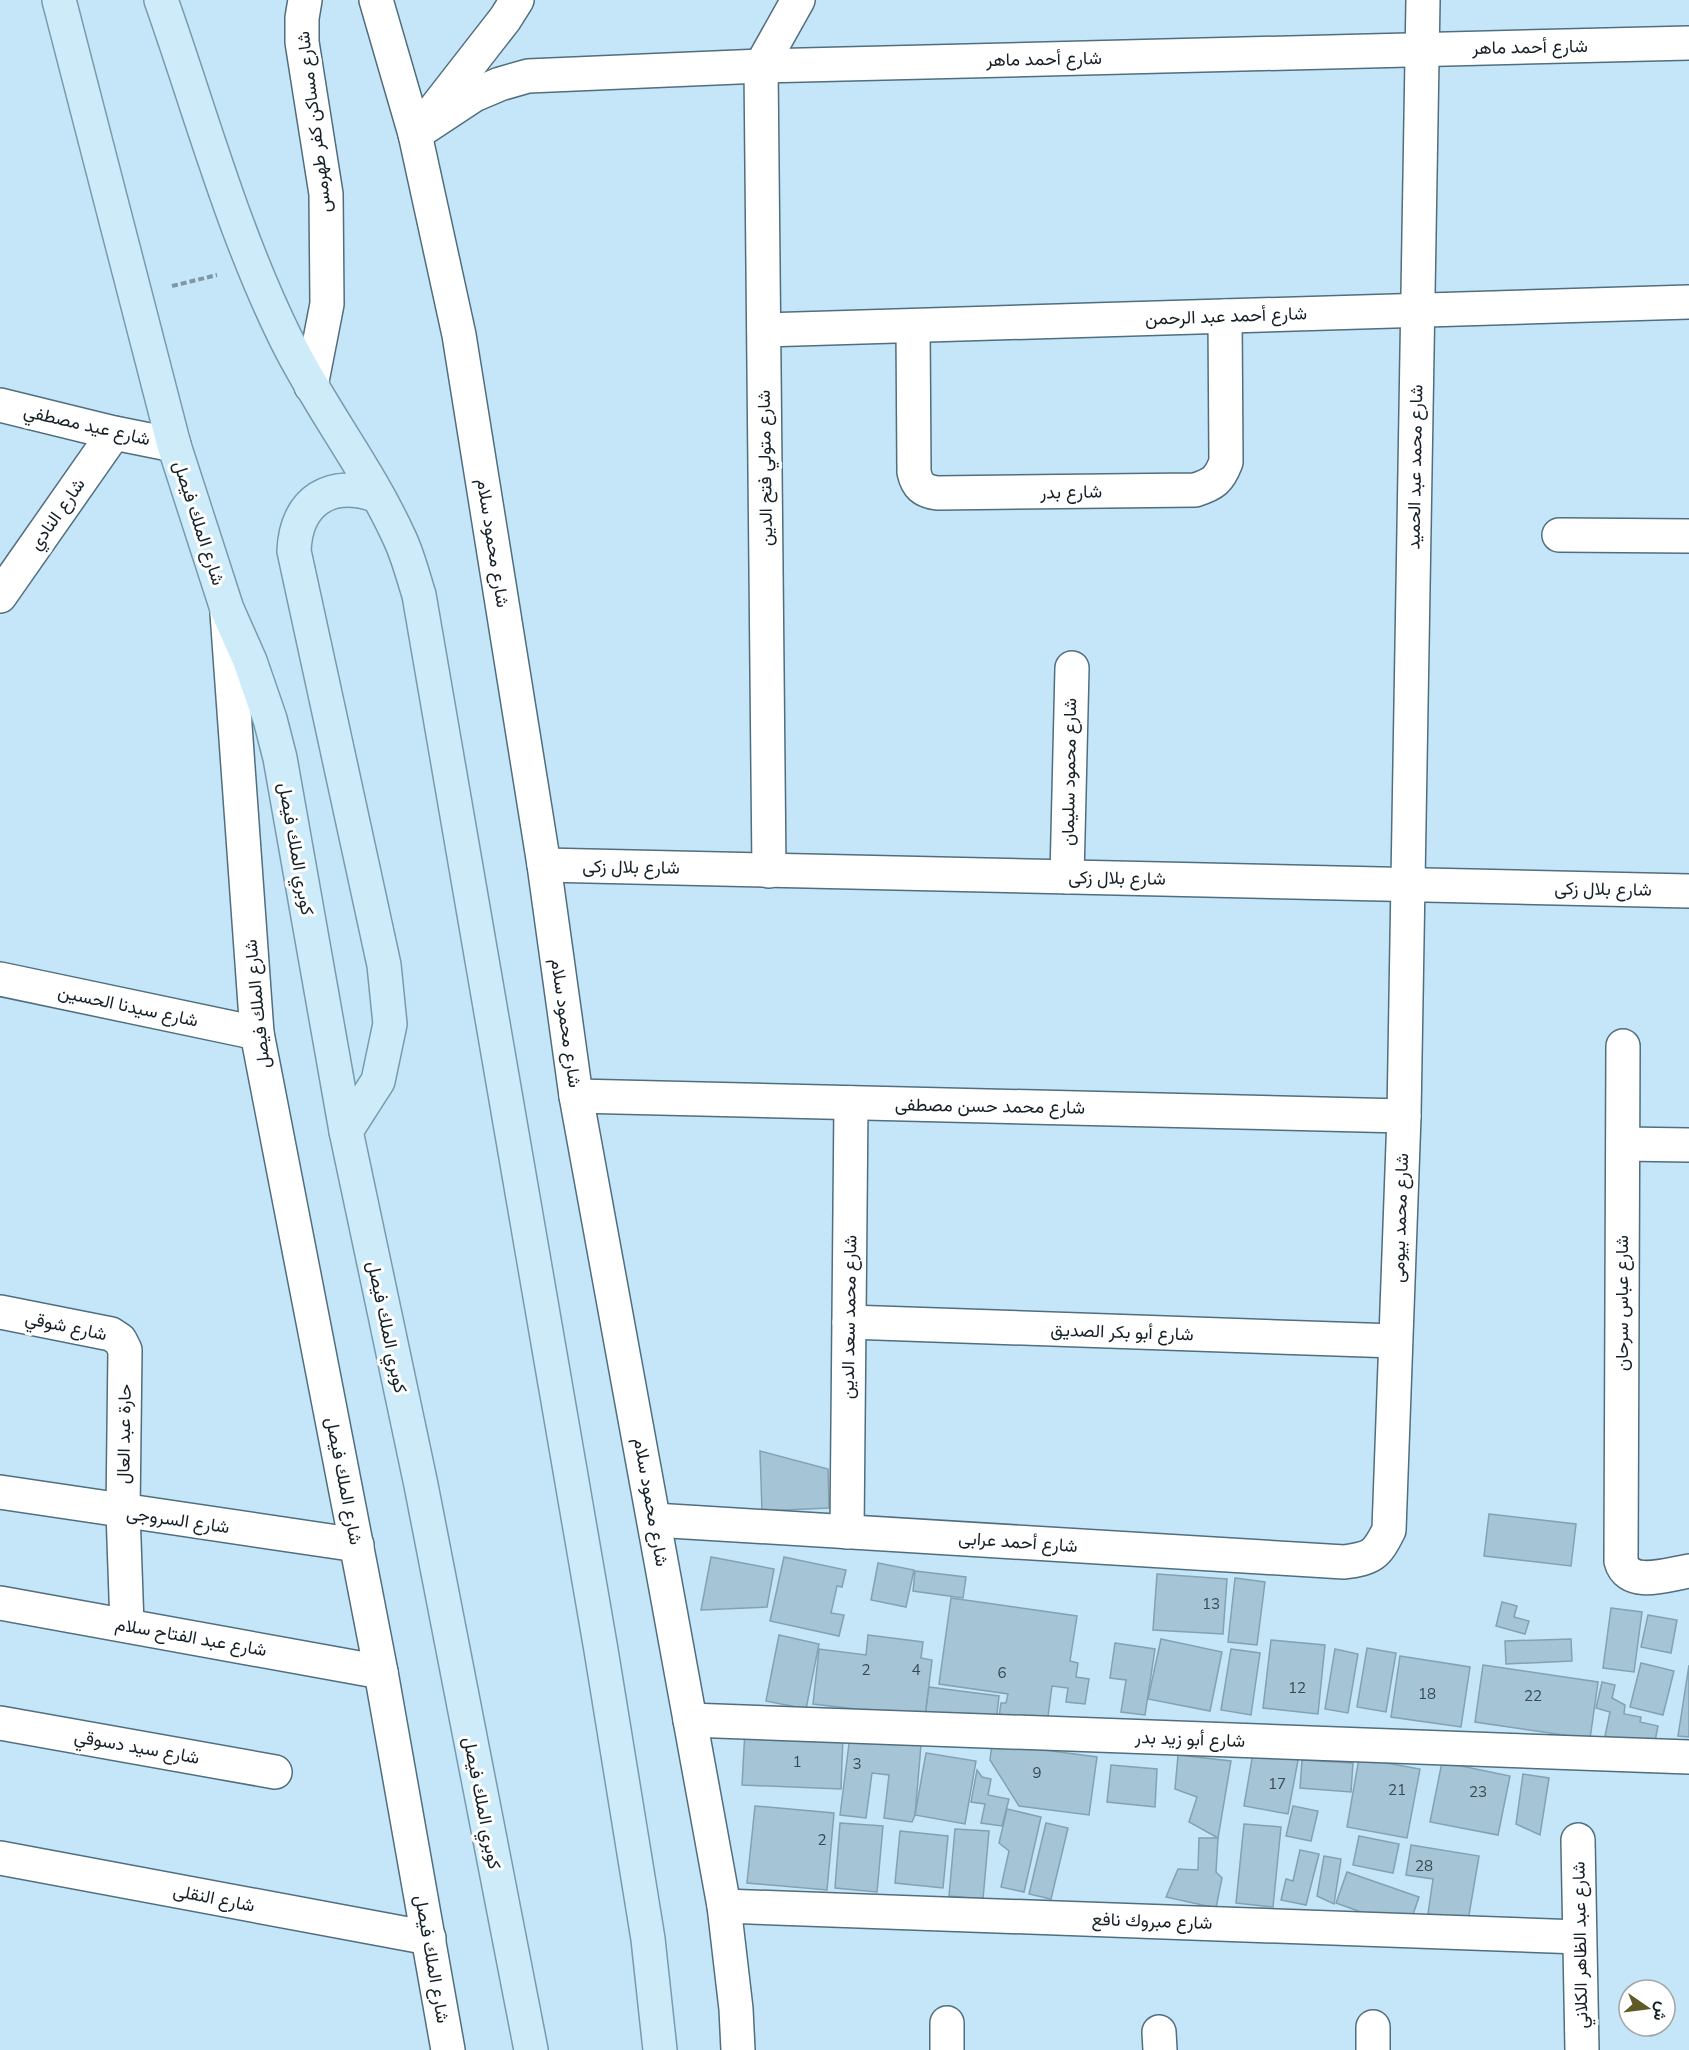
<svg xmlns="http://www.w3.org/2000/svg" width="1689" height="2050" viewBox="0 0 1689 2050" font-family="Mulish,Vazirmatn,sans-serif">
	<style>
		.building { fill: #a5c5d6; stroke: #82a2b2; stroke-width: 1.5 }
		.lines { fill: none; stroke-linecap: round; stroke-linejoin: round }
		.minor-casing { stroke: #506e7e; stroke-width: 36 }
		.major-casing { stroke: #779bae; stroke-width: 36 }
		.path { stroke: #7e97a4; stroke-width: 4; stroke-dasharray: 6 3; stroke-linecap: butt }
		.minor { stroke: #fff; stroke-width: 33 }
		.major { stroke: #ceebfa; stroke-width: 33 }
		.labels { text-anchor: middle; stroke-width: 6; stroke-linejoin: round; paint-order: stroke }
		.number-label { font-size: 15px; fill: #384952 }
		.street-label { font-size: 18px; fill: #132026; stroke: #fff }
	</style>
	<rect width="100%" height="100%" fill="#c5e6f8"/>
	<g class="building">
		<polygon points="760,1451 828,1469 829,1508 762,1511"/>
		<polygon points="1489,1514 1576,1524 1571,1566 1484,1556"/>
		<polygon points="711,1557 774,1569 767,1607 701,1610"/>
		<polygon points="784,1557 846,1570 842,1587 837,1586 831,1613 844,1615 839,1636 770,1621"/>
		<polygon points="878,1563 914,1570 906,1607 871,1600"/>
		<polygon points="915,1571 966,1577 963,1598 913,1591"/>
		<polygon points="1157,1574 1227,1579 1223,1634 1153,1630"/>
		<polygon points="1235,1578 1265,1582 1257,1645 1228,1642"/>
		<polygon points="951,1598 1077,1616 1070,1661 1078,1663 1076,1677 1089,1679 1085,1704 1066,1702 1068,1688 1052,1686 1047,1724 999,1717 1001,1703 1006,1703 1008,1694 939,1684"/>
		<polygon points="1502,1602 1517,1606 1514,1617 1529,1621 1525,1634 1496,1626"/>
		<polygon points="1611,1608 1642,1612 1634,1672 1603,1668"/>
		<polygon points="1648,1615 1677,1620 1671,1653 1641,1647"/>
		<polygon points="779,1635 819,1644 806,1709 766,1701"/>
		<polygon points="868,1635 923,1642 921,1658 932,1660 925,1717 813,1704 819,1649 866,1655"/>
		<polygon points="1161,1639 1222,1652 1210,1711 1148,1699"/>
		<polygon points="1571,1639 1572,1661 1506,1664 1505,1641"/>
		<polygon points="1271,1640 1325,1645 1318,1714 1263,1708"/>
		<polygon points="1115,1643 1155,1649 1145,1715 1121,1712 1126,1680 1110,1678"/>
		<polygon points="1367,1648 1396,1653 1386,1712 1357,1707"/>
		<polygon points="1231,1649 1260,1653 1251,1715 1221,1710"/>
		<polygon points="1335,1649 1358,1654 1348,1713 1325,1709"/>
		<polygon points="1400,1656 1470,1667 1461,1727 1391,1717"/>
		<polygon points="1641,1663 1674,1671 1663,1715 1630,1707"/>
		<polygon points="1483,1665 1598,1682 1590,1739 1475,1722"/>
		<polygon points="1689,1665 1689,1737 1678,1736"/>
		<polygon points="1602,1682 1615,1685 1612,1698 1625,1705 1624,1714 1641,1717 1640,1722 1658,1726 1654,1746 1605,1736 1610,1712 1596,1708"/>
		<polygon points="929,1687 999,1696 995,1731 925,1717"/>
		<polygon points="745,1730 843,1735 841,1789 742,1785"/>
		<polygon points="850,1736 921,1745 915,1815 912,1822 884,1818 889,1775 872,1773 866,1818 840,1815"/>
		<polygon points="992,1743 1097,1757 1089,1815 1019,1806 990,1760"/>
		<polygon points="1254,1747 1299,1755 1288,1814 1244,1806"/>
		<polygon points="926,1753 976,1761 965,1824 915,1815"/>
		<polygon points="1178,1755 1231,1761 1218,1838 1189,1822 1197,1797 1175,1789"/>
		<polygon points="1359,1758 1420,1769 1407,1838 1347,1827"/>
		<polygon points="1302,1760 1353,1763 1351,1792 1300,1788"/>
		<polygon points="1442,1762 1510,1776 1498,1835 1430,1822"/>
		<polygon points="1111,1765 1157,1769 1155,1807 1107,1802"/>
		<polygon points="977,1770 982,1777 991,1779 988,1795 1009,1799 1002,1826 981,1823 985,1804 971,1802"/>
		<polygon points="1523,1774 1549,1778 1540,1835 1516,1824"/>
		<polygon points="755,1806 834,1813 827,1890 747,1883"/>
		<polygon points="1293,1806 1318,1811 1311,1841 1286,1836"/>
		<polygon points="1007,1809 1041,1817 1024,1892 1001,1887 1009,1851 999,1843"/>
		<polygon points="840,1823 883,1826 877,1892 835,1888"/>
		<polygon points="1046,1823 1068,1828 1051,1899 1029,1894"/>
		<polygon points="1244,1824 1281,1827 1273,1907 1236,1903"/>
		<polygon points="955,1829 989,1831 983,1899 949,1896"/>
		<polygon points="900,1831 948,1836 943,1888 895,1883"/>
		<polygon points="1359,1836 1399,1844 1393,1873 1353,1865"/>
		<polygon points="1199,1838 1218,1838 1216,1872 1222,1878 1216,1908 1166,1897 1178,1869 1198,1870"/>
		<polygon points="1411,1845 1479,1856 1468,1921 1428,1914 1433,1879 1406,1875"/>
		<polygon points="1300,1850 1319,1854 1306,1905 1281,1900 1286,1879 1293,1881"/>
		<polygon points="1324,1856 1341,1859 1334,1904 1317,1896"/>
		<polygon points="1347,1872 1419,1897 1408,1929 1336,1903"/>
	</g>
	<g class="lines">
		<defs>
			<g id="minor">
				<polyline points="305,0 302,18 302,42 326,194 327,304 311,386"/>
				<polyline points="376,0 415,134 459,335 544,865 576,1096 724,1906 736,2009 738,2050"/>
				<polyline points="431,114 505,19 517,0"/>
				<polyline points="415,134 474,95 500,84 528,76 761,66 1689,43"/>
				<path d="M913,326L914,472C917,486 923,491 937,493L1195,490C1214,484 1219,480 1226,462L1225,316"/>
				<polyline points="764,330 1689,302"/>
				<polyline points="0,405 114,433 174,445"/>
				<polyline points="1559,535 1689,536"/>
				<polyline points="0,596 114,433"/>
				<polyline points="227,613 257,1033 381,1672 448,2050"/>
				<polyline points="544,865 1689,891"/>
				<polyline points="769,871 761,66 798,0"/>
				<polyline points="1067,877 1072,668"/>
				<polyline points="0,979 257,1033"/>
				<path d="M1623,1046L1621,1561C1628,1589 1669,1574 1689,1571"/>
				<polyline points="576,1096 1404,1116"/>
				<polyline points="1623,1144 1689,1145"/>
				<polyline points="0,1312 111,1334 120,1340 125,1350 123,1512 127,1625"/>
				<polyline points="849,1322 1395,1341"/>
				<polyline points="0,1492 357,1545"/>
				<path d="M654,1520L1344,1562C1372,1558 1376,1556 1389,1530L1404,1116L1423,0"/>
				<polyline points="847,1532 851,1103"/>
				<polyline points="0,1603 381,1672"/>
				<polyline points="690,1720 1689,1757"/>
				<polyline points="0,1723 275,1772"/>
				<polyline points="1578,1840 1582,2050"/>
				<polyline points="0,1858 429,1938"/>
				<polyline points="724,1906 1579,1937"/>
				<polyline points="947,2023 947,2050"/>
				<polyline points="1373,2027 1373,2050"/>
				<polyline points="1159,2032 1160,2050"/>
			</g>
			<g id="major">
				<polyline points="59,0 174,445 227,609 250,661 270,719 280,758 346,1131 421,1485 531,2050"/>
				<path d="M161,0C201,113 232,229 285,337C319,407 368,468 400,539C408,556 413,576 419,595L601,1650L648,1939L660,2050"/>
				<path d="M346,1131L378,1081L390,1024L384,965L294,551C296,500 331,479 378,496"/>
			</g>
		</defs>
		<use href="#minor" class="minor-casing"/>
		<use href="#major" class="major-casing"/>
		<polyline class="path" points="172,286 217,275"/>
		<use href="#minor" class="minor"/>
		<use href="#major" class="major"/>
	</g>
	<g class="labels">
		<g class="number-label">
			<text x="1211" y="1609">13</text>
			<text x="866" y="1675">2</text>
			<text x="916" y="1675">4</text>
			<text x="1002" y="1678">6</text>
			<text x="1297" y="1693">12</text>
			<text x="1427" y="1699">18</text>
			<text x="1533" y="1701">22</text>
			<text x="797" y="1767">1</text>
			<text x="857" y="1769">3</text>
			<text x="1037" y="1778">9</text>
			<text x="1277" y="1789">17</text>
			<text x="1397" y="1795">21</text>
			<text x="1478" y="1797">23</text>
			<text x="822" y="1845">2</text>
			<text x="1424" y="1871">28</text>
		</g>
		<g class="street-label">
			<text transform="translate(1530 47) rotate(-1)" y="6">شارع أحمد ماهر</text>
			<text transform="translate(1044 59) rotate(-1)" y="6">شارع أحمد ماهر</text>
			<text transform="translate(314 122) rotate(-97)" y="6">شارع مساكن كفر طهرمس</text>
			<text transform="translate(1226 316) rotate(-2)" y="6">شارع أحمد عبد الرحمن</text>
			<text transform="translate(87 425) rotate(13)" y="6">شارع عيد مصطفي</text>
			<text transform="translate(1415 467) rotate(-89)" y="6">شارع محمد عبد الحميد</text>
			<text transform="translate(765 468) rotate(-91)" y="6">شارع متولي فتح الدين</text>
			<text transform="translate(1071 492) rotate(-1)" y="6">شارع بدر</text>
			<text transform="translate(57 514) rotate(-55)" y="6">شارع النادي</text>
			<text transform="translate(199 523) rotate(72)" y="6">شارع الملك فيصل</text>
			<text transform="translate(493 543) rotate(81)" y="6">شارع محمود سلام</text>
			<text transform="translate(1069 772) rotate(-89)" y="6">شارع محمود سليمان</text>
			<text transform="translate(296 849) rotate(80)" y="6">كوبري الملك فيصل</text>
			<text transform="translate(631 867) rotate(1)" y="6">شارع بلال زكى</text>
			<text transform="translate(1117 878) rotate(1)" y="6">شارع بلال زكى</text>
			<text transform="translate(1603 889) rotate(1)" y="6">شارع بلال زكى</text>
			<text transform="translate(257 1004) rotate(-96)" y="6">شارع الملك فيصل</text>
			<text transform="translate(128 1006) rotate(12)" y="6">شارع سيدنا الحسين</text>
			<text transform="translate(566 1023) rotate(82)" y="6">شارع محمود سلام</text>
			<text transform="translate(990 1106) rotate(1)" y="6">شارع محمد حسن مصطفى</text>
			<text transform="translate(1400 1218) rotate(-88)" y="6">شارع محمد بيومى</text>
			<text transform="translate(1622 1303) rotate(-90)" y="6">شارع عباس سرحان</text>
			<text transform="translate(849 1317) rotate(-89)" y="6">شارع محمد سعد الدين</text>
			<text transform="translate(66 1326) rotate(12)" y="6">شارع شوقي</text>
			<text transform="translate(387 1327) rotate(78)" y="6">كوبري الملك فيصل</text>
			<text transform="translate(1122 1332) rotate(2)" y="6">شارع أبو بكر الصديق</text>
			<text transform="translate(124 1434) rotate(-89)" y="6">حارة عبد العال</text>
			<text transform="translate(344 1481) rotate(79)" y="6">شارع الملك فيصل</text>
			<text transform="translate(651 1502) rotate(80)" y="6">شارع محمود سلام</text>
			<text transform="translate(178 1520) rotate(8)" y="6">شارع السروجى</text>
			<text transform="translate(1018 1542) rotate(4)" y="6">شارع أحمد عرابى</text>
			<text transform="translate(191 1637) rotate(10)" y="6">شارع عبد الفتاح سلام</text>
			<text transform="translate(1190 1739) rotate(2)" y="6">شارع أبو زيد بدر</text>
			<text transform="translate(137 1747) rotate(10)" y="6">شارع سيد دسوقي</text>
			<text transform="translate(482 1803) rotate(79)" y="6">كوبري الملك فيصل</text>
			<text transform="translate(214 1898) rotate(11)" y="6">شارع النقلى</text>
			<text transform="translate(1152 1921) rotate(2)" y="6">شارع مبروك نافع</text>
			<text transform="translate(1580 1945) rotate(-91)" y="6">شارع عبد الظاهر الكلاني</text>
			<text transform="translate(432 1959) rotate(80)" y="6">شارع الملك فيصل</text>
		</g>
	</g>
	<g transform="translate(1647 2008) rotate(104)"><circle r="28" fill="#ffffff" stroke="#a1a6a8" stroke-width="1.5"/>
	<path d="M0-4.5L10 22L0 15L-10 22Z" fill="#5e5925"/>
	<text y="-9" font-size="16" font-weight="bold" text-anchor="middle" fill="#132026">ش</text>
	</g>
</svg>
